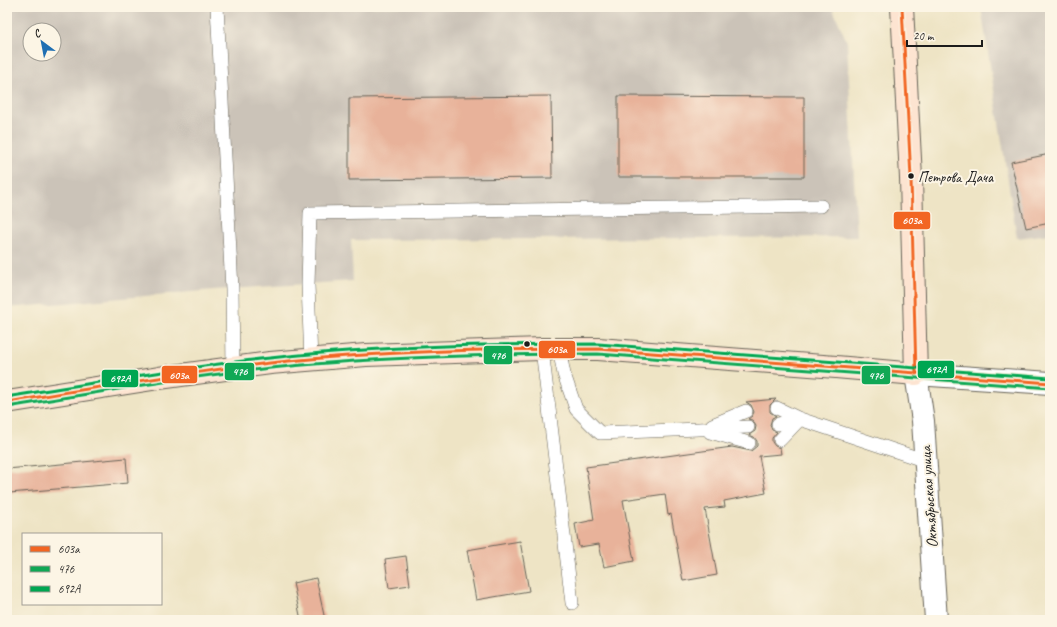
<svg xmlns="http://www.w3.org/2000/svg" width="1057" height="627" viewBox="0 0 1057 627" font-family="Caveat,sans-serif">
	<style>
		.industrial { fill: #cbc3b8; fill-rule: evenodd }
		.building { fill: #e8b29a }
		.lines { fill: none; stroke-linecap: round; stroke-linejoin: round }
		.service-casing { stroke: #666257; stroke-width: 14 }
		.minor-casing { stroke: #666257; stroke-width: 24 }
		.tertiary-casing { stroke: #666257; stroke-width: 24 }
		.secondary-casing { stroke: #666257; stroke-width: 24 }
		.service { stroke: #fff; stroke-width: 13 }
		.minor { stroke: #fff; stroke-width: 22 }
		.tertiary { stroke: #fff; stroke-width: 22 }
		.secondary { stroke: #fde4d1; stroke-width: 22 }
		.bus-1-casing { stroke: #fcf5e5; stroke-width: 6 }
		.bus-2-casing { stroke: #fcf5e5; stroke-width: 6 }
		.bus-3-casing { stroke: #fcf5e5; stroke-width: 6 }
		.bus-1 { stroke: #f26522; stroke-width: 3 }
		.bus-2 { stroke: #10a855; stroke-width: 3 }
		.bus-3 { stroke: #00a651; stroke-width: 3 }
		.bus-dot { fill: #1c1c1c; stroke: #fcf5e5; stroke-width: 1.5 }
		.labels { text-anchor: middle; stroke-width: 4; stroke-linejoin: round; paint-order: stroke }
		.bus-label { font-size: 15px; fill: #1c1c1c; stroke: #fcf5e5; text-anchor: start }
		.street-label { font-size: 16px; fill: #1c1c1c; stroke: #fcf5e5 }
		.line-badge { stroke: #fcf5e5; stroke-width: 1.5 }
		.badge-label { font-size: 11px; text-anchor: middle; font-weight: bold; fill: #fff }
	</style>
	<rect width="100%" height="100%" fill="#fcf5e5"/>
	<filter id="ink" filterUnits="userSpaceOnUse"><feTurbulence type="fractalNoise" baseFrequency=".025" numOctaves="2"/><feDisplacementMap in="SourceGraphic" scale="8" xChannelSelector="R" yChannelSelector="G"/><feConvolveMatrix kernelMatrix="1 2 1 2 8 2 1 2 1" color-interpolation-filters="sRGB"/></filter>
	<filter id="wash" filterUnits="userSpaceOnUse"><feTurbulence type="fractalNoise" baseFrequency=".012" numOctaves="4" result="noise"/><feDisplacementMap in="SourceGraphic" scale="16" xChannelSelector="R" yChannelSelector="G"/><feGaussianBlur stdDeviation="0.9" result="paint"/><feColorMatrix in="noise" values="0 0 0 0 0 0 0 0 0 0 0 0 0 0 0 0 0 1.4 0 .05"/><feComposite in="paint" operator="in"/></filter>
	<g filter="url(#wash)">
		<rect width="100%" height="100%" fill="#eee4c5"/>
		<g class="industrial">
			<path d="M7,7H832L847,42L857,237L351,240L353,281L214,290L7,308ZM30,30H54V54H30Z"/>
			<polygon points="981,7 1050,7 1050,234 1017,238"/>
		</g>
		<g id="blocks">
			<g class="building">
				<polygon points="551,96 552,178 349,180 349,98"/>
				<polygon points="618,96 804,97 804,177 618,177"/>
				<polygon points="1050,154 1050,223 1026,228 1011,162"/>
				<polygon points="776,399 770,405 770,412 776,416 772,418 770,425 772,430 777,432 772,438 772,442 775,446 780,448 781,454 759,456 766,493 724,501 725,507 705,509 717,575 683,581 671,514 668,515 665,494 623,500 634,561 604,567 599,544 579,547 575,524 594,520 586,467 732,447 751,451 757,446 757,441 754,437 749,435 755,431 756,426 752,420 748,419 752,416 754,412 751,405 746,402"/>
				<polygon points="126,458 128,483 9,493 7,469"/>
				<polygon points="520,541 529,591 476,600 467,550"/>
				<polygon points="406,556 410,585 389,588 385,559"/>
				<polygon points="316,578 325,620 301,620 293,583"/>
			</g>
		</g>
	</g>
	<g filter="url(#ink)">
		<use href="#blocks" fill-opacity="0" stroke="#666257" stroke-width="1"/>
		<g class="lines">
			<defs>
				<g id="service">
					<polyline points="217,7 232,289 233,368"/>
					<polyline points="542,349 572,603"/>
					<polyline points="559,349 564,374 576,409 600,433 748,427"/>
					<polyline points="311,360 308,285 310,213 821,206"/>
					<polyline points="777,408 800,419 778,424"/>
					<polyline points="712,425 746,411"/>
					<polyline points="710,432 749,443"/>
					<polyline points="780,440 800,419 926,461"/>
				</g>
				<polyline id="minor" points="916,374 923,421 936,620"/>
				<polyline id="tertiary" points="916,374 1050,383"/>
				<polyline id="secondary" points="7,402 159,378 270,363 366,355 542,349 598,349 836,367 916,374 911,178 902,7"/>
			</defs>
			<use href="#service" class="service-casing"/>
			<use href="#minor" class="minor-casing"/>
			<use href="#tertiary" class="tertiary-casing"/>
			<use href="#secondary" class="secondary-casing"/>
			<use href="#service" class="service"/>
			<use href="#minor" class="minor"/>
			<use href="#tertiary" class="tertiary"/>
			<use href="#secondary" class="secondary"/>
			<defs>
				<g id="bus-1">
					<polyline points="902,7 911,178 916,374"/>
					<path d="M7,402C94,388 182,373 270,363C378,351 489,349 598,349L1050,383"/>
				</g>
				<path id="bus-2" d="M8,407C95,393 183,377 271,368C379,357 489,354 598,354L1050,388"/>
				<path id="bus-3" d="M7,397C94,383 182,367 270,358C378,346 489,344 598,344L1050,378"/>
			</defs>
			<use href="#bus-1" class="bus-1-casing"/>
			<use href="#bus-2" class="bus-2-casing"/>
			<use href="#bus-3" class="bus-3-casing"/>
			<use href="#bus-1" class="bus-1"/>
			<use href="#bus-2" class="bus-2"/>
			<use href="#bus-3" class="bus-3"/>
		</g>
	</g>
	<g class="bus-dot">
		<circle cx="911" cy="176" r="3.5"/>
		<circle cx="527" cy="344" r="3.5"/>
	</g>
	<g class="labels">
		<g class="bus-label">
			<text x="918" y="182">Петрова Дача</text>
		</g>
		<g class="street-label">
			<text transform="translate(928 497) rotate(-94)" y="6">Октябрьская улица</text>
		</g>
	</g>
	<g class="line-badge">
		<rect x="893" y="211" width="38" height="19" rx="4" fill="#f26522"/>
		<rect x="538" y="340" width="38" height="19" rx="4" fill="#f26522"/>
		<rect x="483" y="345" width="30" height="20" rx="4" fill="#10a855"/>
		<rect x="917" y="360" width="38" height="19" rx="4" fill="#00a651"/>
		<rect x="224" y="362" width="31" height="19" rx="4" fill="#10a855"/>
		<rect x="161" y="365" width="37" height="19" rx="4" fill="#f26522"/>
		<rect x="861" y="365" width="30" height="20" rx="4" fill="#10a855"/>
		<rect x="101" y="369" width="38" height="19" rx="4" fill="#00a651"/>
	</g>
	<g class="badge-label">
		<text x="912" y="224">603а</text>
		<text x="557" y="353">603а</text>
		<text x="498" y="359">476</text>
		<text x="936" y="373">692А</text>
		<text x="240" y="375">476</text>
		<text x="179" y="379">603а</text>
		<text x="876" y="379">476</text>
		<text x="120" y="382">692А</text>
	</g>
	<rect width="1057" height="627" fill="none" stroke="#fcf5e5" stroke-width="24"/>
	<rect x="22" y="533" width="140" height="72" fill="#fcf5e5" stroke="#a29e95"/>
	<rect x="30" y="546" width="20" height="6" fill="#f26522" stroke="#a29e95"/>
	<text x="58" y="553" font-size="12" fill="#1c1c1c">603а</text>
	<rect x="30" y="566" width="20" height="6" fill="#10a855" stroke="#a29e95"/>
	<text x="58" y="573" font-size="12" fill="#1c1c1c">476</text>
	<rect x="30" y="586" width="20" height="6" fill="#00a651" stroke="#a29e95"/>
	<text x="58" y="593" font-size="12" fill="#1c1c1c">692А</text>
	<g transform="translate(42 42) rotate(328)"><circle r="19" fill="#fcf5e5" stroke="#a29e95"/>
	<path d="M0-3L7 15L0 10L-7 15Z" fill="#1f6fb2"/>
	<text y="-6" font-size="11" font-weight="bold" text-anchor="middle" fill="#1c1c1c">С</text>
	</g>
	<path d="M907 40v6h75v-6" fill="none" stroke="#1c1c1c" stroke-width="2"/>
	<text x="913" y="40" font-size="12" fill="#1c1c1c" stroke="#fcf5e5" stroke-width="3" paint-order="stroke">20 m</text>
</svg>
